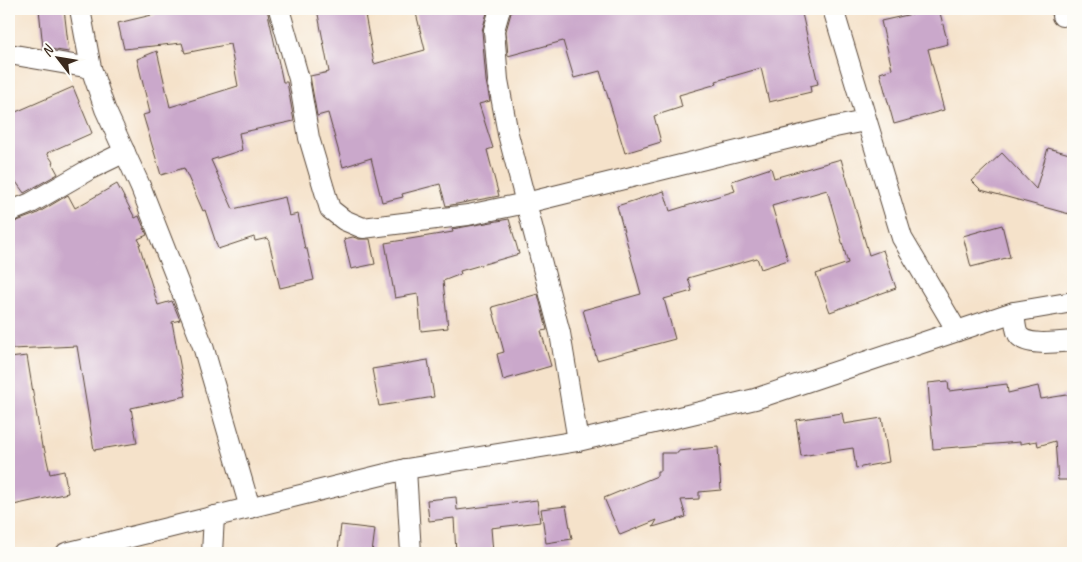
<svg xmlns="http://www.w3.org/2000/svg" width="1082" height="562" viewBox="0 0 1082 562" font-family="Caveat,sans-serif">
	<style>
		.building { fill: #caa8cb }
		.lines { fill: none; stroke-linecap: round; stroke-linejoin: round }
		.minor-casing { stroke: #574638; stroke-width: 22 }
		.minor { stroke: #fff; stroke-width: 20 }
	</style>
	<rect width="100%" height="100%" fill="#fdfcf7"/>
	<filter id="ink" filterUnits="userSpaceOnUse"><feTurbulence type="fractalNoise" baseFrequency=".02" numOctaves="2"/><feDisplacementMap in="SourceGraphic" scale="10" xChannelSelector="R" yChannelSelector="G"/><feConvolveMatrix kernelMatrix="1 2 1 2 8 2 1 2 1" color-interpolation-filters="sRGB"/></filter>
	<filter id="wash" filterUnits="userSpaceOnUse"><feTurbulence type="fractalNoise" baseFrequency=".0096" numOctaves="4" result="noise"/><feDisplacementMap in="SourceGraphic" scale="20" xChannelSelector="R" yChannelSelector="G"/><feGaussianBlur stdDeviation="1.12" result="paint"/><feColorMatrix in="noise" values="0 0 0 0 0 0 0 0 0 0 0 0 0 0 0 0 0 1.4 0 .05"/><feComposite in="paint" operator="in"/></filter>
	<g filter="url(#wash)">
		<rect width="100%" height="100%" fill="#f5e2ca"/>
		<g id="blocks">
			<g class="building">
				<polygon points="39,9 64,9 69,52 43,48"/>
				<polygon points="177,9 267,9 283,82 287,82 294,121 239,133 242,150 211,160 233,209 285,197 289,216 298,214 305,249 307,249 314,280 280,288 268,238 255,241 254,237 218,249 205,210 203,211 184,168 161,175 143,115 150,113 137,59 157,51 170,107 238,86 230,44 185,53 182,43 124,49 118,23"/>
				<polygon points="317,9 364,9 374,64 425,50 415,9 488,9 482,31 486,81 490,101 479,104 493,148 487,150 499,196 446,206 440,184 402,194 403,197 382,202 371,158 343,167 328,113 317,116 310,76 329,72"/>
				<polygon points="512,9 801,9 818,84 810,86 811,92 769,102 761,68 716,81 717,84 679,95 682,107 654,116 661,142 625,153 600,71 574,78 563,41 508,56 506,31"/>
				<polygon points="934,9 939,9 948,44 928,49 944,110 894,124 880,73 892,69 881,21"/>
				<polygon points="73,87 92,133 47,153 53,162 52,163 58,174 24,193 9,172 9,115"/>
				<polygon points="1048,148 1073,155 1073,215 981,190 972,181 1002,153 1036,189"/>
				<polygon points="841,159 869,255 883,250 896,288 830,312 816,274 848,263 827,190 772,206 788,260 761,269 757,258 688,278 692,291 664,299 675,339 597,360 583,310 641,294 617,206 664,191 670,211 735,191 732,181 771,168 774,178"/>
				<polygon points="117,184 135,218 139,216 147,235 138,239 141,244 139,244 158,305 172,301 180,320 172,322 186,396 131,408 137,443 94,450 77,346 12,349 9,303 9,224 36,214 68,195 75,208"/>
				<polygon points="509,219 519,254 460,271 461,274 443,281 448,328 421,331 418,294 395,298 385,243 453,232 452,229"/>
				<polygon points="1002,225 1010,257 971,267 963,236"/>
				<polygon points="353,237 359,239 370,239 375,264 351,269 344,239"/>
				<polygon points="538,294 547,330 541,331 551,366 503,380 497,354 504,352 492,307"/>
				<polygon points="27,356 42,447 44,447 50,474 64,471 68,493 9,506 9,358"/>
				<polygon points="428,360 434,397 379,406 372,369"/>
				<polygon points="948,381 949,391 1007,384 1008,393 1038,386 1041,399 1073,394 1073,480 1058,480 1055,441 1038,446 1037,441 1020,444 1020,442 933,449 928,383"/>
				<polygon points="842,413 844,424 882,418 889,462 856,468 853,448 801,456 796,420"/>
				<polygon points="718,447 721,490 699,492 699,499 681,500 686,517 653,527 657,520 620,535 604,498 657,476 657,471 661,471 661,453 678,453 678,451"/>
				<polygon points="456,497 457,510 537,500 540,522 491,528 493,553 456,553 454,518 429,521 427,500"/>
				<polygon points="566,506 572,539 546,543 541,509"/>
				<polygon points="341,525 375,529 372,553 338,550"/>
			</g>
		</g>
	</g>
	<g filter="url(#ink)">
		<use href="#blocks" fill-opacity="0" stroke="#574638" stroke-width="1"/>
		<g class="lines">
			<defs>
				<g id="minor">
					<polyline points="80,9 91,68 105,109 141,188 203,346 250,508"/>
					<polyline points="279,9 299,79 309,138 330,209 344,220 363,228 468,215 526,203 835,127 865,121"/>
					<polyline points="500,9 494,30 498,80 508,134 560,333 578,441"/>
					<polyline points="833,9 902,238 957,331"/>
					<polyline points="1062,16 1073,14"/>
					<polyline points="9,54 91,68"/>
					<polyline points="9,212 31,203 90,169 125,152"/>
					<path d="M1014,312C1015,318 1015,326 1017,332C1022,348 1060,342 1073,341"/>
					<polyline points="406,469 411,553"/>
					<polyline points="66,553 406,469 578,441 755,399 1014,312 1073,302"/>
					<polyline points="212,553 214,516"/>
				</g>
			</defs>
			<use href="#minor" class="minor-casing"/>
			<use href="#minor" class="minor"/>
		</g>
	</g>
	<rect width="1082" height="562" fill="none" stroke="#fdfcf7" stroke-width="30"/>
	<g transform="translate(58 58) rotate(301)" stroke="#fdfcf7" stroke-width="4" paint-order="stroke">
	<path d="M0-4L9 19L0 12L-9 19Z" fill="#3b2a1e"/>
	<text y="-8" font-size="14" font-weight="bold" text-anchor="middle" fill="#3b2a1e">N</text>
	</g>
</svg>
